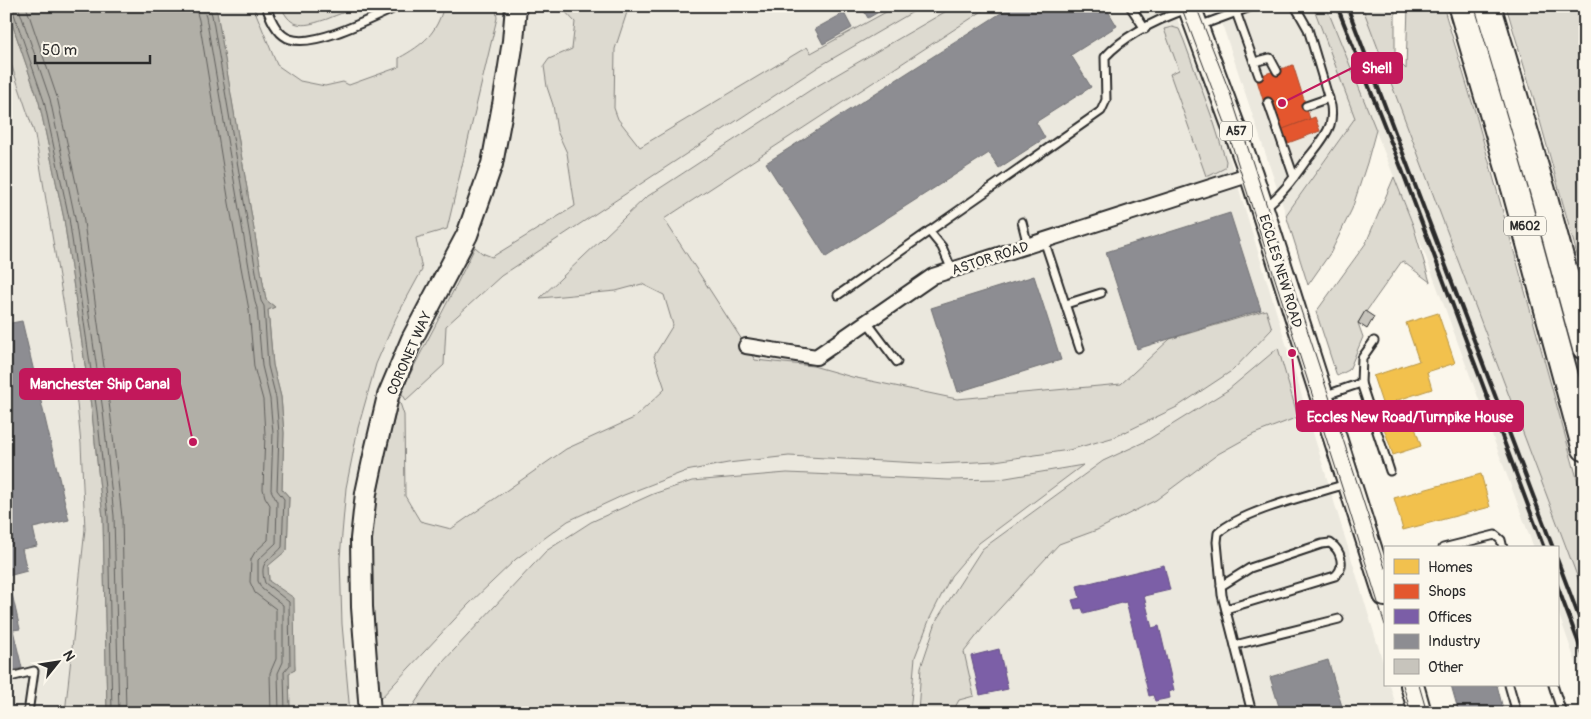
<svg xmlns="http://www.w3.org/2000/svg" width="1591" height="719" viewBox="0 0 1591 719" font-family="Pangolin,sans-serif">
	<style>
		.built { fill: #ebe8de }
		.green { fill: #dddad0; stroke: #84827e }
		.water { fill: #b1afa7; stroke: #7b7a75 }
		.homes { fill: #f2c14e; stroke: #b69444 }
		.shops { fill: #e4572e; stroke: #ac4a2d }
		.offices { fill: #7b5ea7; stroke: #634f82 }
		.industry { fill: #8d8d92; stroke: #707073 }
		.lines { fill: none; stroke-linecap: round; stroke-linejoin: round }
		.shore { stroke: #61605d; stroke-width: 1 }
		.building { fill: #c7c4bc; stroke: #2b2b2b }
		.lane-casing { stroke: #2b2b2b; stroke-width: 11 }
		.street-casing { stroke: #2b2b2b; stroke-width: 18 }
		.secondary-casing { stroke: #2b2b2b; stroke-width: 24 }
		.primary-casing { stroke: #2b2b2b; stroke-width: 26 }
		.highway-casing { stroke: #2b2b2b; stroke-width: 29 }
		.lane { stroke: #fbf7ec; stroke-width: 7 }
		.street { stroke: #fbf7ec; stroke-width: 14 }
		.secondary { stroke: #fbf7ec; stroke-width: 20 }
		.primary { stroke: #fbf7ec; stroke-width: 22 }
		.highway { stroke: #fbf7ec; stroke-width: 25 }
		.tram { stroke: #2b2b2b; stroke-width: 1 }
		.rail { stroke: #2b2b2b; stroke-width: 4 }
		.labels { text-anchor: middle; stroke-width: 5; stroke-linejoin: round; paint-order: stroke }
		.shield { fill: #fbf7ec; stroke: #696865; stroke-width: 1 }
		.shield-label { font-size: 12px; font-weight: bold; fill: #2b2b2b }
		.street-label { font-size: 14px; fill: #2b2b2b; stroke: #fbf7ec }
		.leader { fill: none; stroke: #c2185b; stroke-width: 2 }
		.callout-dot { fill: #c2185b; stroke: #fbf7ec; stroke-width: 2 }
		.callout { fill: #c2185b; stroke: #c2185b; stroke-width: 2 }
		.callout-label { font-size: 15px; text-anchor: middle; font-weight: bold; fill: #fff }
	</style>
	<rect width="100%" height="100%" fill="#fbf7ec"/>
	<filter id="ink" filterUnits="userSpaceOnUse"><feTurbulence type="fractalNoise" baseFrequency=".02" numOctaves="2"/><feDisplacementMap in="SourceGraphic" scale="10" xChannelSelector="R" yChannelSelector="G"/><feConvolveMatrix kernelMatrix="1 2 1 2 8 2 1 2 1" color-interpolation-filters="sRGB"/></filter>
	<g filter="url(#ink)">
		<g class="built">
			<polygon points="213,6 1172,6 1217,117 1385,669 1385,685 1390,685 1398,713 290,713 217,13"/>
			<polygon points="1216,6 1313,6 1355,118 1286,215"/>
			<polygon points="1326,6 1362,6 1585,597 1585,689 1557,609 1557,548 1534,548 1426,257"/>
			<polygon points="6,49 35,135 72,353 81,444 85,529 65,713 6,713"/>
		</g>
		<g class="green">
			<polygon points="6,6 39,102 64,219 92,413 103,518 107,713 65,713 85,529 81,444 72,353 35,135 6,49"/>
			<path d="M213,6H253L277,65L300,81L325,86L343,82L349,85L399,67V58C424,44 436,34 444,6H496L497,18L447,229L416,238L422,270L396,318L376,364L358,428L346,488L340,558L342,624L350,713H290L289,672L295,670L294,654L269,581L268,565L287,550L289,497L282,489L284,433L281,397L273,365L268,310L275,307L266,300L217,13Z"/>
			<path d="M281,6H362C350,10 339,14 327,19C306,26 291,31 281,6Z"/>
			<path d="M560,6H629L615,49L614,108L618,119L640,147L807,47L811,53L897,6H923L818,67L501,276L446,326L444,365L406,400L401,392C425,343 452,296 475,247L482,253L492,257L575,206L567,153L557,131L553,105L547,87L544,66L549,59L572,49L575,22Z"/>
			<polygon points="955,6 990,6 664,219 755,360 813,366 852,377 957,399 1121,384 1170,339 1266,310 1272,329 1233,370 1177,407 1115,437 1069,450 995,461 938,464 789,456 728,463 686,471 624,495 568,521 516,559 468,605 380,699 371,597 373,522 382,468 399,400 404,415 405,496 420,521 451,529 566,449 634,418 665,389 654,356 673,325 664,295 642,284 616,291 540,298 645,198 812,89"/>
			<polygon points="1313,6 1326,6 1376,130 1367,163 1352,209 1331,252 1308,285 1286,215 1355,118"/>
			<polygon points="1362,6 1395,6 1395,58 1406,69 1408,6 1443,6 1476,115 1585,507 1585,597"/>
			<polygon points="1506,6 1585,6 1585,283 1535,103"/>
			<polygon points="1172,27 1179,29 1184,41 1214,123 1226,161 1225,168 1209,176 1206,176 1170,74 1179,70 1164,29"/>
			<polygon points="1394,177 1413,225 1430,282 1402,261 1358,323 1363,337 1349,370 1337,376 1316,312 1366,243"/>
			<polygon points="1278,348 1298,417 1254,434 1218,454 1156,500 1097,530 1059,544 989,620 964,652 974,696 959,700 952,713 918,713 921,667 937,619 982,549 1103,461 1146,441 1228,390"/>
			<polygon points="1083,465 979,543 951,576 930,618 915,657 910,713 408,713 442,663 546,551 591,522 653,494 692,481 787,473 949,480 1000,479"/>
		</g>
		<polygon class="water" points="6,6 213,6 217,12 266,300 275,307 268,310 273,365 281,397 284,433 282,489 289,497 287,550 268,566 269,581 294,598 295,670 289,673 290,713 107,713 103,518 92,413 64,219 39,102"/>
		<g class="homes">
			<polygon points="1438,313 1455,363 1427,372 1432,389 1395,401 1396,407 1407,403 1421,446 1393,455 1378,411 1384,409 1373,376 1419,361 1406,323"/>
			<polygon points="1481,474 1490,507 1403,530 1394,498"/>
		</g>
		<g class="shops">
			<polygon points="1293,65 1310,119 1283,129 1273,100 1264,103 1256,77"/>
			<polygon points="1315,117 1320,131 1288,143 1283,129"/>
		</g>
		<g class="offices">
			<polygon points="1164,565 1170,590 1144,596 1152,628 1159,626 1174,690 1169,692 1170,698 1155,701 1153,695 1149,696 1126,602 1084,613 1082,608 1075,609 1072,600 1080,598 1077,586"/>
			<polygon points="999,649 1008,689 980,695 971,656"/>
		</g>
		<g class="industry">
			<polygon points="861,6 889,6 868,18"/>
			<polygon points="1012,6 1105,6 1117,26 1071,55 1091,87 1036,122 1045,138 999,168 989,153 826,257 766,163"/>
			<polygon points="844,13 852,28 823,44 815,29"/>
			<polygon points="1230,213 1261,310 1137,349 1106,252"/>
			<polygon points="1034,276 1061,360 958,392 931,308"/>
			<polygon points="22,321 69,520 33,528 37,546 22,549 27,571 8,576 20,629 13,630 22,668 6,672 6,324"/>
			<polygon points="1328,660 1344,713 1281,713 1270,677"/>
			<polygon points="1451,685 1497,685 1504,713 1459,713"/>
		</g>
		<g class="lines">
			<g class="shore">
				<polyline points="18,6 50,99 75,218 103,411 114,516 119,713"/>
				<polyline points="26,6 57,97 83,215 110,410 122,517 126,713"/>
				<polyline points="195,6 199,20 229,203 249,310 254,367 263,400 265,434 263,489 265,497 270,505 268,540 255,552 251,559 250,582 255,593 276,609 276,659 270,673 271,713"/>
				<polyline points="202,6 206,17 255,302 257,308 262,366 270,399 273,433 271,490 277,502 276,543 258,560 258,581 262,589 283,605 283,662 278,673 279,713"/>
				<path d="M209,6L212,15L261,301L264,306L268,366L276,398L279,433L277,490L284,499L282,547C270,562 258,559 265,583L289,602L290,665L284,672L285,713"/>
				<polyline points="6,7 11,8 13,11 44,101 69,218 97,412 108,517 112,713"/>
			</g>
		</g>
		<polygon class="building" points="1365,311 1374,317 1367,329 1358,323"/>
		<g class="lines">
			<defs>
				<g id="lane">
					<path d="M266,6C270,18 277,35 290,39C315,48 374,17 399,6"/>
					<polyline points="1130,6 1145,29"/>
					<polyline points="1236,12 1259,76"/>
					<polyline points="1199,26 1253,6"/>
					<polyline points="1254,62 1270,58 1277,71"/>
					<polyline points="1268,102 1294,177"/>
					<polyline points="1306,106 1329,98"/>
					<path d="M1265,207C1283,194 1295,176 1308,158C1316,148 1326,137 1330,125C1332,118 1332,113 1331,106L1308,29L1295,6"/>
					<polyline points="1022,222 1028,246"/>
					<polyline points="929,231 942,247 952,270"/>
					<polyline points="1044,240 1080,349"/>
					<path d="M838,295L1101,111L1106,100L1105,57C1125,35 1159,19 1187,9"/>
					<polyline points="1066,304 1101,293"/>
					<polyline points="867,322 897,362"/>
					<polyline points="1374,341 1362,358 1361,383 1390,471"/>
					<polyline points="1326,395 1361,383"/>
					<polyline points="1443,548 1495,535 1501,540 1503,548"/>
					<path d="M1221,586L1250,568L1322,544L1330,543C1341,550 1346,567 1335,576L1226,609"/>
					<polyline points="1235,645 1339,619"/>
					<polyline points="6,678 34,671 28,713"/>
					<polyline points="1509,685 1517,713"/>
					<polyline points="1553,685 1562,713"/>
					<path d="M1252,713L1222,595L1217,542L1218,533C1244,510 1311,495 1346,484"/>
				</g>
				<polyline id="street" points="746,346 816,357 933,276 1251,174"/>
				<polyline id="secondary" points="370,713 362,607 361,539 366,493 375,451 388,396 412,339 467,235 492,164 503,105 513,41 516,6"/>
				<g id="primary">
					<polyline points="1189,6 1251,174 1385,595"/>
					<polyline points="1412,685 1420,713"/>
				</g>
				<g id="highway">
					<polyline points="1461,6 1515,190 1585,448"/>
					<polyline points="1488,6 1542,189 1585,347"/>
				</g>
			</defs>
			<use href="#lane" class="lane-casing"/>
			<use href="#street" class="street-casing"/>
			<use href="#secondary" class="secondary-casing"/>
			<use href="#primary" class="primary-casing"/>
			<use href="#highway" class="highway-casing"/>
			<use href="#lane" class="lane"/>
			<use href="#street" class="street"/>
			<use href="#secondary" class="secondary"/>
			<use href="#primary" class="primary"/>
			<use href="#highway" class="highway"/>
			<g class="tram">
				<polyline points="1181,6 1224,120 1347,503 1385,625"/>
				<polyline points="1196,6 1230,93 1385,568"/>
				<polyline points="1403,685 1411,713"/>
				<polyline points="1419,685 1427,713"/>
			</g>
			<g class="rail">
				<polyline points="1337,6 1402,170 1544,548"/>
				<polyline points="1347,6 1553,548"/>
				<polyline points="1557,559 1585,633"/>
				<polyline points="1557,585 1585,660"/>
			</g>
		</g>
	</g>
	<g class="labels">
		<g class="shield">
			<rect x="1220" y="121.5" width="32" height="19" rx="4"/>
			<rect x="1504" y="216.5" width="42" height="19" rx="4"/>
		</g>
		<g class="shield-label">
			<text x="1236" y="135">A57</text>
			<text x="1525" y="230">M602</text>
		</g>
		<g class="street-label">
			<text transform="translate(990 258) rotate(-18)" y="5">ASTOR ROAD</text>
			<text transform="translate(1281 271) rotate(73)" y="5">ECCLES NEW ROAD</text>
			<text transform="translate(409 353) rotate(-66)" y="5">CORONET WAY</text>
		</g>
	</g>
	<path class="leader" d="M1282 103L1352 68M193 442L180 384M1292 353L1297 416"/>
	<g class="callout-dot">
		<circle cx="1282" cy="103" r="5"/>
		<circle cx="193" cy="442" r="5"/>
		<circle cx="1292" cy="353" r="5"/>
	</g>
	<g class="callout">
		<rect x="1352" y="53" width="50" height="30" rx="5"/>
		<rect x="20" y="369" width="160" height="30" rx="5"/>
		<rect x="1297" y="401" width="226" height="30" rx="5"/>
	</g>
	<g class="callout-label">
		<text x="1377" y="73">Shell</text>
		<text x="100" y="389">Manchester Ship Canal</text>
		<text x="1410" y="422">Eccles New Road/Turnpike House</text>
	</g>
	<rect width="1591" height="719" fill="none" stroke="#fbf7ec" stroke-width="25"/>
	<rect x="12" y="12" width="1566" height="694" fill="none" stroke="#2b2b2b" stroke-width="2" filter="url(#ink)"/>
	<rect x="1384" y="546" width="175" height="140" fill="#fbf7ec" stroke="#a8a59f"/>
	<rect x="1394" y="559" width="25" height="15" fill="#f2c14e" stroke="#a8a59f"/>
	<text x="1428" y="572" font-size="15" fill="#2b2b2b">Homes</text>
	<rect x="1394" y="584" width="25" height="15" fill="#e4572e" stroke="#a8a59f"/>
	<text x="1428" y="596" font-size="15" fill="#2b2b2b">Shops</text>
	<rect x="1394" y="609" width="25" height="15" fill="#7b5ea7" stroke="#a8a59f"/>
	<text x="1428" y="622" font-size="15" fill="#2b2b2b">Offices</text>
	<rect x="1394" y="634" width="25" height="15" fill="#8d8d92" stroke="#a8a59f"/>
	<text x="1428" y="646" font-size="15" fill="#2b2b2b">Industry</text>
	<rect x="1394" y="659" width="25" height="15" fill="#c7c4bc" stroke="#a8a59f"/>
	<text x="1428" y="672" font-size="15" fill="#2b2b2b">Other</text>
	<g transform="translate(58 662) rotate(60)" stroke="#fbf7ec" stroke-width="4" paint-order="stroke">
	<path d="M0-4L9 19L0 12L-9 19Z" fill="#2b2b2b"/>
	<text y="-8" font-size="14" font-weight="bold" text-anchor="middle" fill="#2b2b2b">N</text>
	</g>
	<path d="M35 55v8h115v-8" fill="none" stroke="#2b2b2b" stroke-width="2.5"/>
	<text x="42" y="55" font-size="15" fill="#2b2b2b" stroke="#fbf7ec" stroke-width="4" paint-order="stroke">50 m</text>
</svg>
